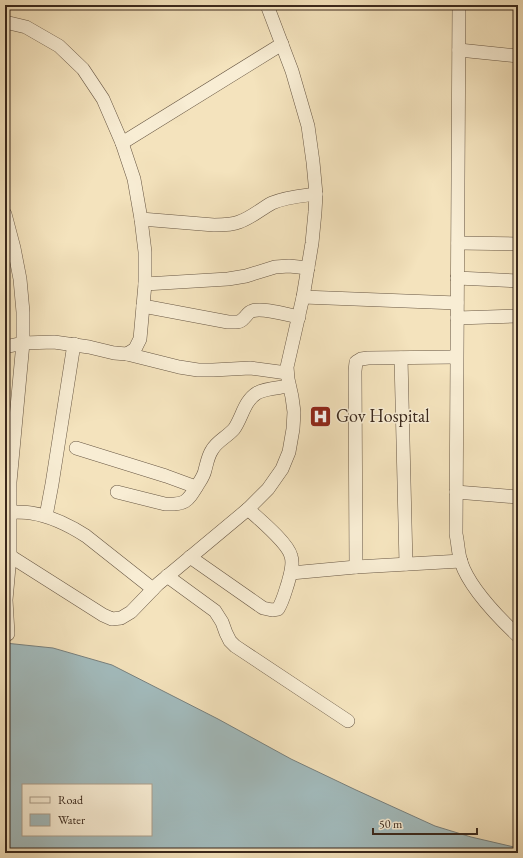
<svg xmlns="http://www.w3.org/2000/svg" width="523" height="858" viewBox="0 0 523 858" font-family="'EB Garamond',serif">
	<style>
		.water { fill: #a2bbbd; stroke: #78807d; fill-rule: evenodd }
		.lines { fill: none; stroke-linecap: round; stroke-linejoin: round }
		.street-casing { stroke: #685744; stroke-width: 14 }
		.street { stroke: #f8edd4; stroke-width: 13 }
		.labels { text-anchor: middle; stroke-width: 3; stroke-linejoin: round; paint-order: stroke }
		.poi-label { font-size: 18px; fill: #3a281c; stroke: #f8edd4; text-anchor: start }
	</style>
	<rect width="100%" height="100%" fill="#f4e3bd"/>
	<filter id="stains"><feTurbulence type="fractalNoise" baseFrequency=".005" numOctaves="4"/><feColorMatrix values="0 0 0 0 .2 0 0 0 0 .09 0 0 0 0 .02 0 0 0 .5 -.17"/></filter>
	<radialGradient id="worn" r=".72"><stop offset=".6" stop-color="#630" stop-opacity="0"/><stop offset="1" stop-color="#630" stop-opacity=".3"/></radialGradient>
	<path class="water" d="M5,643L53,648L112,665L218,719L291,759L356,790L435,826L471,837L514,847L518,848V853H5ZM23,785H151V835H23Z"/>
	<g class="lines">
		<defs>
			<g id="street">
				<path d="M459,5L456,534C458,543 458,553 461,562C469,587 499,618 518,636"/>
				<polyline points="5,22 26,27 59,46 83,69 103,99 122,143 134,179 141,219 145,252 145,284 140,339 135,349 127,354 114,353 89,347 54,342 23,343 5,347"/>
				<polyline points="459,50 518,56"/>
				<polyline points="122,143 282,44"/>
				<polyline points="5,214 14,248 20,279 23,312 23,343 10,482 10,556 6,600 8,634"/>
				<path d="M141,219L214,225C223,225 232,225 239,222C251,218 261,209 272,203C286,197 301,196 316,194"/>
				<polyline points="458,243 518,244"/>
				<polyline points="457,278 518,281"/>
				<polyline points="145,284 228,279 246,276 275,267 289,266 308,268"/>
				<polyline points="303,297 457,303"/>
				<path d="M143,306L228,322C233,322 240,323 243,319C246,317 248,312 252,311C262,307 288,315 299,317"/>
				<polyline points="457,318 518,316"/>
				<polyline points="127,354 179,367 198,370 213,370 250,368 287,373"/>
				<polyline points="401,358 406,564"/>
				<polyline points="76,448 166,476 196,487"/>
				<path d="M117,492L165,504C185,505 187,502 197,486C200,481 204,476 205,470C207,463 208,456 212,450C217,441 227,437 234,429C242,418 244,401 257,393C266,388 279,388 289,386"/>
				<polyline points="456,492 518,497"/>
				<path d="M10,512C17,512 24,512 31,513C51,516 69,525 86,536L153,589"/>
				<polyline points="46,516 52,484 74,344"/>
				<polyline points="10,556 103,615 112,619 121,618 131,612 158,584 248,509 268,489 282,469 289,452 293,429 294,412 292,397 288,379 287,367 303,297 312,243 315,212 316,194 313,162 308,126 292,71 267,5"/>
				<path d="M190,557L263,608L272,610L278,609C283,601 285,592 288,583C290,575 294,565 291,556C288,543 259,519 248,509"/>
				<polyline points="356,567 355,371 356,362 361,359 368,358 456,357"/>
				<polyline points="291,573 356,567 461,561"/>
				<polyline points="167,576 215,611 222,622 226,633 230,641 235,646 348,721"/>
			</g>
		</defs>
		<use href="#street" class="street-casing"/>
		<use href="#street" class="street"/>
	</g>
	<defs>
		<symbol id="hospital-square" viewBox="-11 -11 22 22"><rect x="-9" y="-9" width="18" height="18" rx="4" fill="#8f2418" stroke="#f8edd4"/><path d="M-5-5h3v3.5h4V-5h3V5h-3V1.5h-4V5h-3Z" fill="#fff"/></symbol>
	</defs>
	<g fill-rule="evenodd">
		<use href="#hospital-square" x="308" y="404" width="25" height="25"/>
	</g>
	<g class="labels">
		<g class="poi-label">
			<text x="336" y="422">Gov Hospital</text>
		</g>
	</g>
	<rect width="523" height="858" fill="none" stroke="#f4e3bd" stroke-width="20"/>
	<rect x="6" y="6" width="511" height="846" fill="none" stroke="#3a281c" stroke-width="2"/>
	<rect x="10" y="10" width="503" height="838" fill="none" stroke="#3a281c"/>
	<rect x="22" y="784" width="130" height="52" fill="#f8edd4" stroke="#ac9e8a"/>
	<rect x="30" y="797" width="20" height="6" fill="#f8edd4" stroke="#ac9e8a"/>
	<text x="58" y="804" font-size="12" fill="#3a281c">Road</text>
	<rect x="30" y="814" width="20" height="12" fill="#a2bbbd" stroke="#ac9e8a"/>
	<text x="58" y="824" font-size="12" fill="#3a281c">Water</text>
	<path d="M373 828v6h104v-6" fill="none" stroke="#3a281c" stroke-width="2"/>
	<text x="379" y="828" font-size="12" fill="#3a281c" stroke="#f8edd4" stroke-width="3" paint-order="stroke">50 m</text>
	<rect width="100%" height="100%" filter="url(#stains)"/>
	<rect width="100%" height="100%" fill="url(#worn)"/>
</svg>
